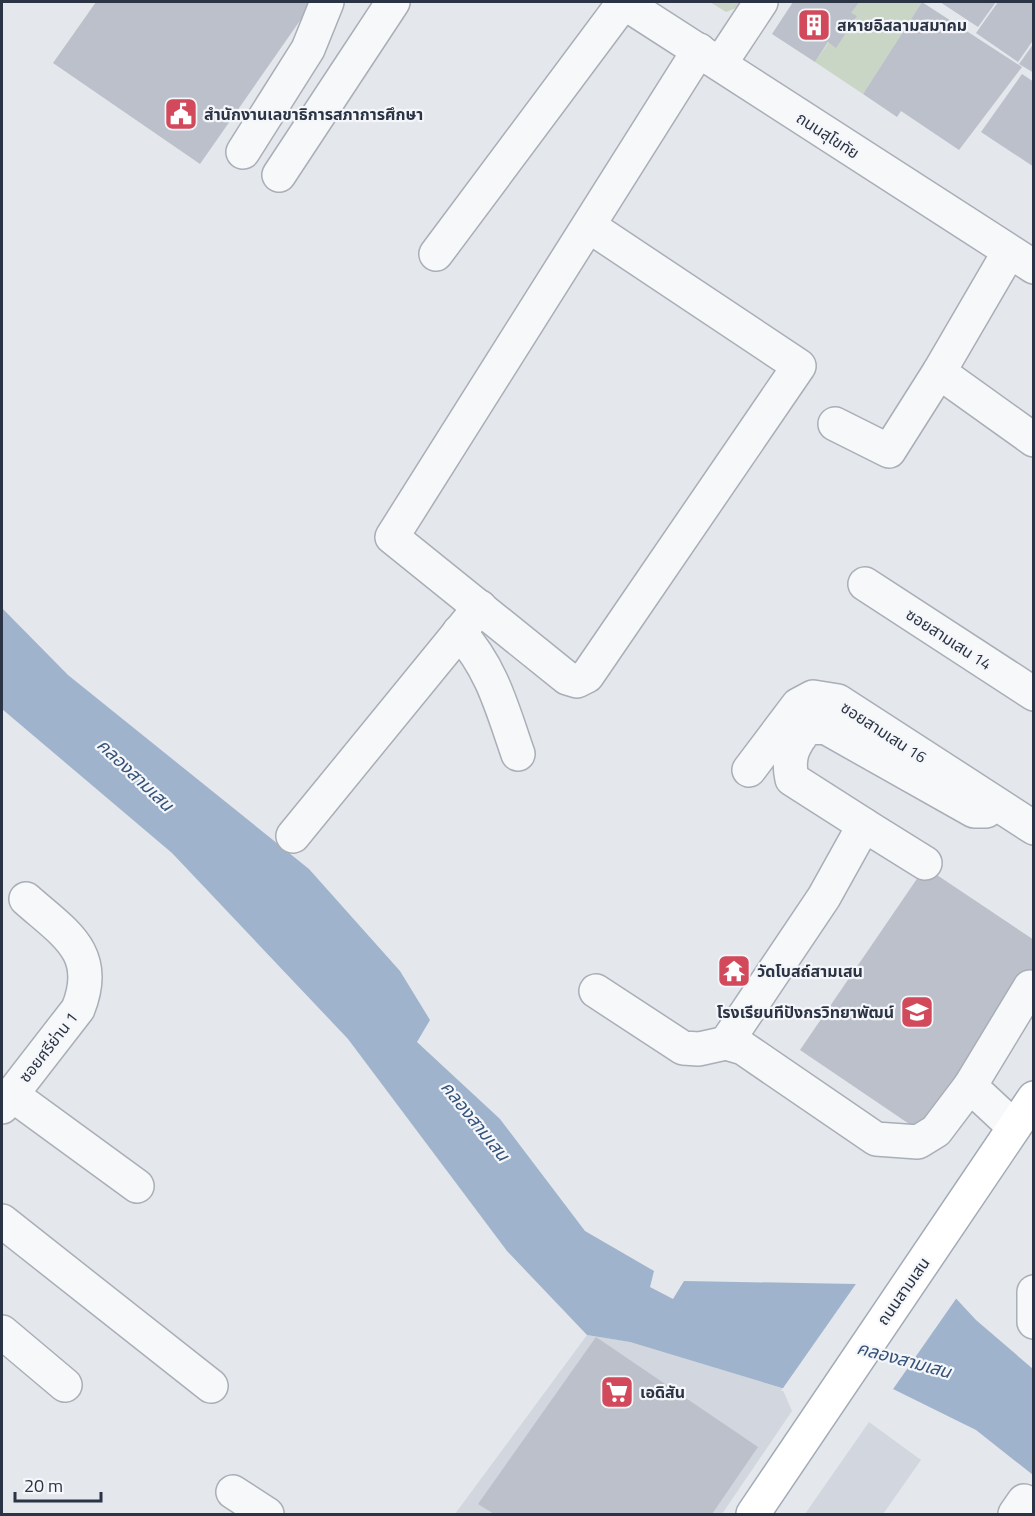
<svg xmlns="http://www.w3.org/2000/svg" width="1035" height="1516" viewBox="0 0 1035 1516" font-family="'Titillium Web','Noto Sans Thai',sans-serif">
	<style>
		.built { fill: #d2d6de }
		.green { fill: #c9d6c5 }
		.water { fill: #9fb4cc }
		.pier { fill: #e4e7ec }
		.building { fill: #bbc0ca }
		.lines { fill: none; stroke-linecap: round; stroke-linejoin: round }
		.minor-casing { stroke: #a9aeb7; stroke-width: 36 }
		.major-casing { stroke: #a3abb8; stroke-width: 36 }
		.minor { stroke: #f7f8fa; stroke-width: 33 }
		.major { stroke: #fff; stroke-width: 33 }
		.labels { text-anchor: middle; stroke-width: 4.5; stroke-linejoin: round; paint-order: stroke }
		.poi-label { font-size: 16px; font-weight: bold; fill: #2b3445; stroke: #f4f6f9; text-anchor: start }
		.street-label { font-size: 16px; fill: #2b3445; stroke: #f4f6f9 }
		.water-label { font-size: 18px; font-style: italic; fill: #34527a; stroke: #f4f6f9 }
	</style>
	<rect width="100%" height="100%" fill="#e4e7ec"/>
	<g class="built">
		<polygon points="587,1335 630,1342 782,1388 792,1411 722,1514 455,1514"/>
		<polygon points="869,1422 921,1460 883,1514 805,1514"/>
	</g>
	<g class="green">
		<polygon points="710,2 740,2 736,8 726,12"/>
		<polygon points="857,2 922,2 863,94 815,62"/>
	</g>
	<polygon class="water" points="2,608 68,675 309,869 400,971 430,1020 417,1042 500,1119 585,1231 654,1271 650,1287 673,1299 684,1281 856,1284 950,1292 976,1320 1033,1369 1033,1475 976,1430 893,1389 782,1388 630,1342 587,1335 507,1251 348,1039 172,853 2,709"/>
	<polygon class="pier" points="858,1281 950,1289 958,1296 891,1392 781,1391"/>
	<g class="building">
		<polygon points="96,2 313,2 200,164 53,63"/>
		<polygon points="793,2 859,2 851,13 857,16 836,48 828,42 815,62 772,34"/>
		<polygon points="922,2 1022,67 959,150 901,111 897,117 863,94"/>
		<polygon points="940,2 996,2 978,27"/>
		<polygon points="998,2 1034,2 1034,39 1018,62 976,33"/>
		<polygon points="1034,43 1034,73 1019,64"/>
		<polygon points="1022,74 1034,82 1034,167 981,132"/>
		<polygon points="925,867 1034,940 1034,975 924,1134 800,1050"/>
		<polygon points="596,1337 758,1447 712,1514 494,1514 478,1504"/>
	</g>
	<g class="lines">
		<defs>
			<g id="minor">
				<polyline points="623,2 1034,267"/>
				<polyline points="720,64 761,2"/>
				<polyline points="243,152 308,49 327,2"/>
				<polyline points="279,175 393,2"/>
				<polyline points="589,226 799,366 587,676 577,681 567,678 392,537 699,50"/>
				<polyline points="1009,252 939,372 1034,440"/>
				<polyline points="436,254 624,2"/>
				<polyline points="835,424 889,451 939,372"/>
				<polyline points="865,584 1034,694"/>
				<path d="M459,632C492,668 502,708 518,754"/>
				<polyline points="749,770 798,705 813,697 838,701 1034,828"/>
				<polyline points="864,825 925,863"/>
				<polyline points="293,836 480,607"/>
				<polyline points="596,991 683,1048 699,1049 726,1043 743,1048 876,1139 918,1142 936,1131 970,1086 1014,1127"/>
				<path d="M726,1043L824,897L864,825L792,779C787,757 793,745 807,728L825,727L974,811H986L995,804"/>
				<polyline points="970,1086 1030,987"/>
				<polyline points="11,1094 137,1186"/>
				<path d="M2,1107L78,1009C101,952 64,933 26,899"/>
				<polyline points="2,1221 211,1386"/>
				<polyline points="1034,1292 1034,1322"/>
				<polyline points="2,1332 65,1385"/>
				<polyline points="233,1492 267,1514"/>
				<polyline points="1015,1514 1024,1501"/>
			</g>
			<polyline id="major" points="753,1514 1034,1098"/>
		</defs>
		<use href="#minor" class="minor-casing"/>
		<use href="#major" class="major-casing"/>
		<use href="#minor" class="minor"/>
		<use href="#major" class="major"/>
	</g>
	<defs>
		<symbol id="building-square" viewBox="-11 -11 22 22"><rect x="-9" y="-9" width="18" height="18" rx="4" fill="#d1495b" stroke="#f4f6f9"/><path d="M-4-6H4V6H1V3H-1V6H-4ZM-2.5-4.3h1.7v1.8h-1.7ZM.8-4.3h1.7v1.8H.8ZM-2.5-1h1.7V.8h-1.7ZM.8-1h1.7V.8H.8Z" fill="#fff"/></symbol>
		<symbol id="civic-square" viewBox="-11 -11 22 22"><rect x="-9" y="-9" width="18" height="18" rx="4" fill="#d1495b" stroke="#f4f6f9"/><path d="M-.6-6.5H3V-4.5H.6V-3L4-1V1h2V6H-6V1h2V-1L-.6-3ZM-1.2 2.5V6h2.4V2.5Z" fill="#fff"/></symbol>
		<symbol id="temple-square" viewBox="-11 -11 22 22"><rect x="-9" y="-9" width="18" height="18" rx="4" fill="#d1495b" stroke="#f4f6f9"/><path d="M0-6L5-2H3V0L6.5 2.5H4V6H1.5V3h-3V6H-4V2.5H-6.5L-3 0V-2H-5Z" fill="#fff"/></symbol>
		<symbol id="school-square" viewBox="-11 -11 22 22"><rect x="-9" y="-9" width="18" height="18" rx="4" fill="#d1495b" stroke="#f4f6f9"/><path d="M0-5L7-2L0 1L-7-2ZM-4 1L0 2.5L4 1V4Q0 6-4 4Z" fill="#fff"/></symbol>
		<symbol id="supermarket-square" viewBox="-11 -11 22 22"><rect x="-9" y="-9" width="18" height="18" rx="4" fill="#d1495b" stroke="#f4f6f9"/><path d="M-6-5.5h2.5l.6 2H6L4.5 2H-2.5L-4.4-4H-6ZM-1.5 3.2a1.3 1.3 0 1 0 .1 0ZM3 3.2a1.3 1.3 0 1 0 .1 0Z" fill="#fff"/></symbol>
	</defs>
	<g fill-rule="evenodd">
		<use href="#building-square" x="795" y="6" width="38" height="38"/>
		<use href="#civic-square" x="162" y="95" width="38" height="38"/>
		<use href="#temple-square" x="715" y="952" width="38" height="38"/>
		<use href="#school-square" x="898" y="993" width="38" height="38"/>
		<use href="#supermarket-square" x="598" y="1373" width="38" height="38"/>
	</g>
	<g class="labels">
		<g class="poi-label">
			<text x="837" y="31">สหายอิสลามสมาคม</text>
			<text x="204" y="120">สำนักงานเลขาธิการสภาการศึกษา</text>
			<text x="757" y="977">วัดโบสถ์สามเสน</text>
			<text x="894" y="1018" text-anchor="end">โรงเรียนทีปังกรวิทยาพัฒน์</text>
			<text x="640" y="1398">เอดิสัน</text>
		</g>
		<g class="street-label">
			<text transform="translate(828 135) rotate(33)" y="6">ถนนสุโขทัย</text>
			<text transform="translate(949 639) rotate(33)" y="6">ซอยสามเสน 14</text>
			<text transform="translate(884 732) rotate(33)" y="6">ซอยสามเสน 16</text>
			<text transform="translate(48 1047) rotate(-52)" y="6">ซอยศรีย่าน 1</text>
			<text transform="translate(903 1291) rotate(-55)" y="6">ถนนสามเสน</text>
		</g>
		<g class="water-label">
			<text transform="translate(135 775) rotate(43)" y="6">คลองสามเสน</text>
			<text transform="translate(475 1121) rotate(51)" y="6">คลองสามเสน</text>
			<text transform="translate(904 1360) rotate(15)" y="6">คลองสามเสน</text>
		</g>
	</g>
	<rect width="1035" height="1516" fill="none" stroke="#2b3445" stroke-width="6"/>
	<path d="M15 1492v9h86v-9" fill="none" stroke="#2b3445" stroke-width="3"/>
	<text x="24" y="1492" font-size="18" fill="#2b3445" stroke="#f4f6f9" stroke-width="4.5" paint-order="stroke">20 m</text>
</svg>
